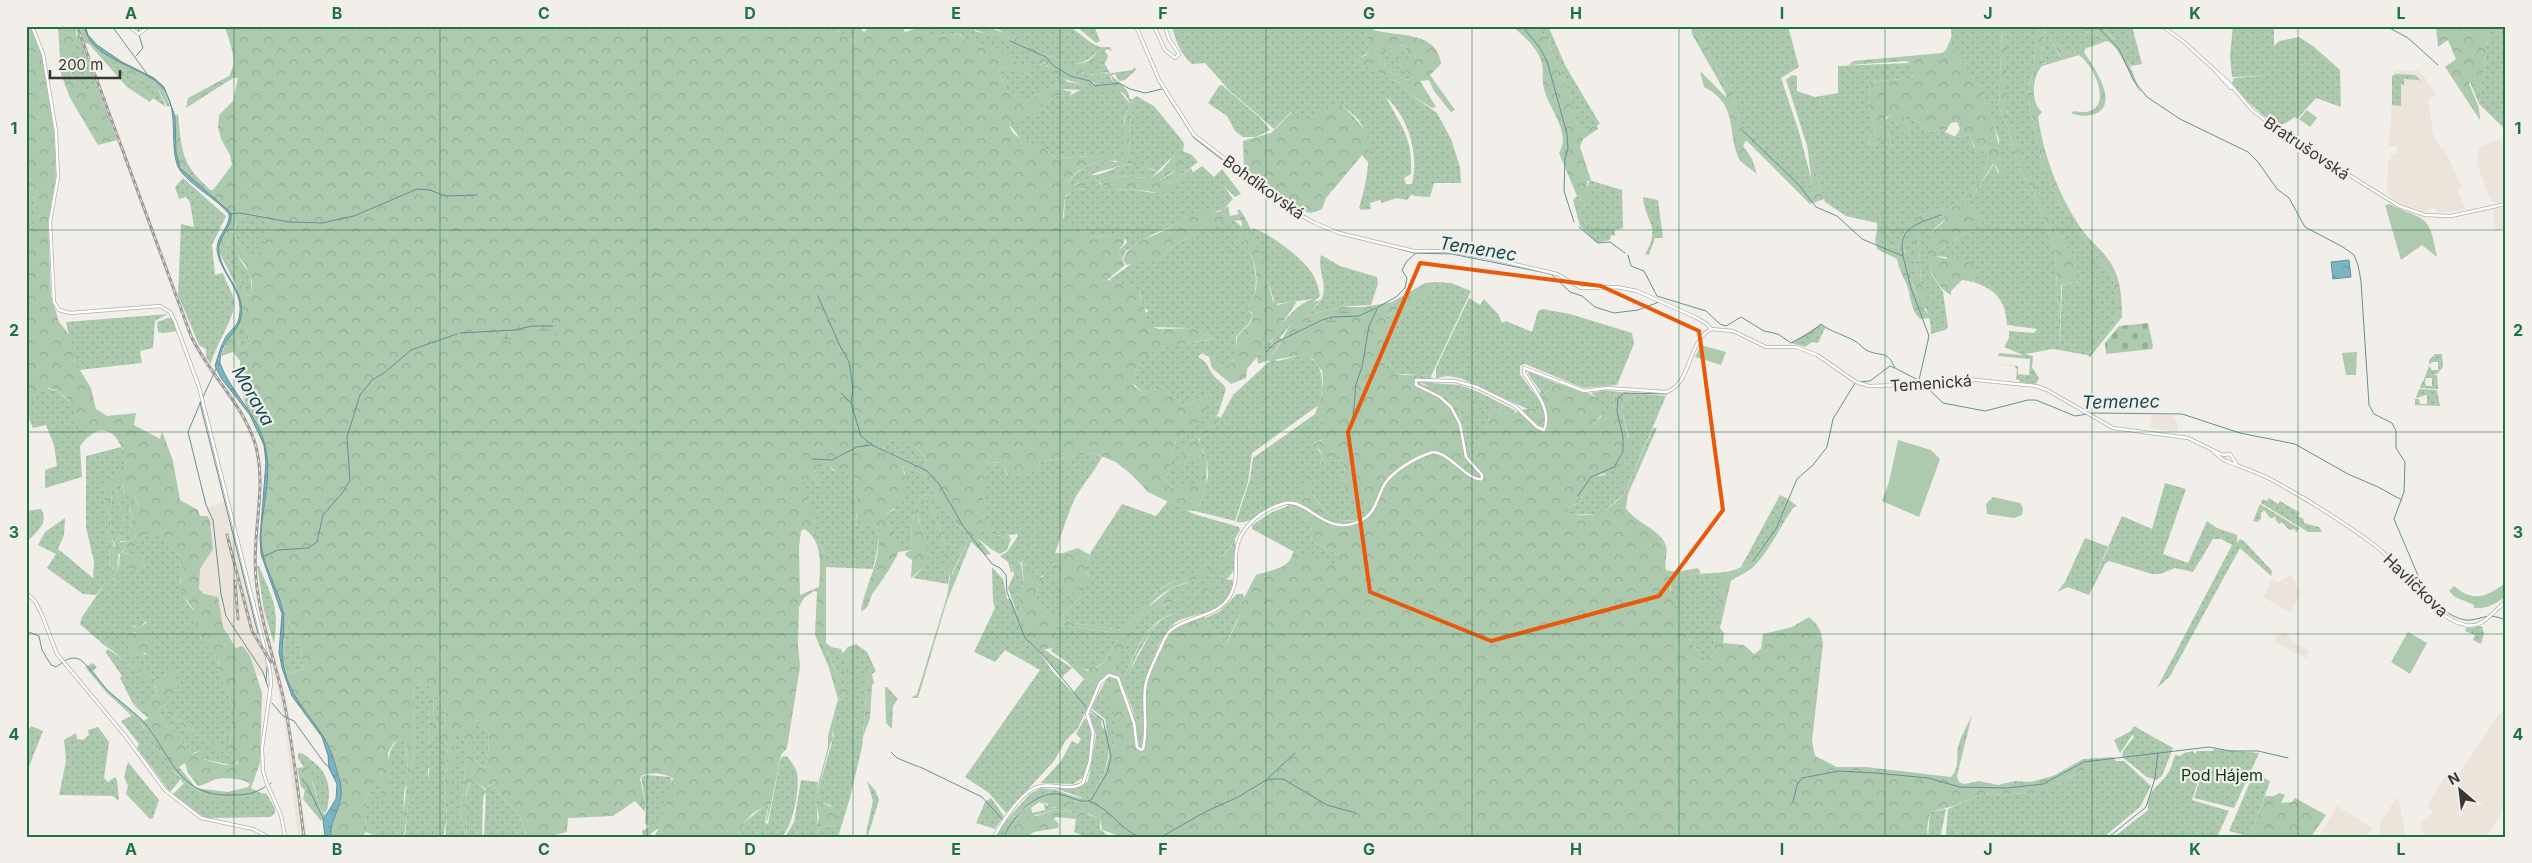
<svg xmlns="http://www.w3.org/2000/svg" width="2532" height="863" viewBox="0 0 2532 863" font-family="Inter,sans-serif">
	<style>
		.built { fill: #ece4da }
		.grass { fill: url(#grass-dots); fill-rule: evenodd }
		.forest { fill: url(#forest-crowns); fill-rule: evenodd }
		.wetland { fill: url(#wetland-marsh) }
		.cemetery { fill: url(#cemetery-stones) }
		.park { fill: #adc9ae }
		.water { fill: url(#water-ripples); stroke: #659097 }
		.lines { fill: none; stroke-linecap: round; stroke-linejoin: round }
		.stream { stroke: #659097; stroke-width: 1 }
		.tertiary-casing { stroke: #b2b0ac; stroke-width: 4 }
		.secondary-casing { stroke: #b2b0ac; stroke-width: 4 }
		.tertiary { stroke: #fff; stroke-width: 2.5 }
		.secondary { stroke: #fff; stroke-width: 2.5 }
		.rail-casing { stroke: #9d9b99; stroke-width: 3 }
		.rail { stroke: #f2efeb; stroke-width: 1; stroke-dasharray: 4; stroke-linecap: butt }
		.marked { fill: none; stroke: #e8590c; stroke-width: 4; stroke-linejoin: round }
		.grid { fill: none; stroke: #1e7244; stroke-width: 1; stroke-opacity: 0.55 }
		.labels { text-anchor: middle; stroke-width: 4.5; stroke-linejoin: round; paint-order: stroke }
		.street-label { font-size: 16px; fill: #373635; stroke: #f2efeb }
		.park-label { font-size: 16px; fill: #0d3815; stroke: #f2efeb }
		.water-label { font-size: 18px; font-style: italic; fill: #134952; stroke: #f2efeb }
		.neatline { fill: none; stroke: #1e7244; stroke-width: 2 }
		.grid-label { font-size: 16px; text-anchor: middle; font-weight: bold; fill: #1e7244 }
	</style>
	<defs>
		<pattern id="grass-dots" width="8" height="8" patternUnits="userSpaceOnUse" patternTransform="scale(1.25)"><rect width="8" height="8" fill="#adc9ae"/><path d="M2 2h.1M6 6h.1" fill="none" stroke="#95ad96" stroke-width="1.8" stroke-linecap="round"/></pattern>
		<pattern id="forest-crowns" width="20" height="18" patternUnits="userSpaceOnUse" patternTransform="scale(1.25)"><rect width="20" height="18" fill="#adc9ae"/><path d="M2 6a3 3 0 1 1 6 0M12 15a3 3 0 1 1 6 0" fill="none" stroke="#95ad96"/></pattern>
		<pattern id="wetland-marsh" width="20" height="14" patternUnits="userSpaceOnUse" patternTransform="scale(1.25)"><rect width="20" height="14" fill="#adc9ae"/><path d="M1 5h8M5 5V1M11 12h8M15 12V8" fill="none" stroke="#95ad96"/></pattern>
		<pattern id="cemetery-stones" width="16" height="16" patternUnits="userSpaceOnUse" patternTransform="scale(1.25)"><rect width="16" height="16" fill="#adc9ae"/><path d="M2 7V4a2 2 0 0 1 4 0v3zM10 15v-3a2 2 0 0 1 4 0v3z" fill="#95ad96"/></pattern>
		<pattern id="water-ripples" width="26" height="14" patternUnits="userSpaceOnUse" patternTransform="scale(1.25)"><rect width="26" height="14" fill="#79b6c1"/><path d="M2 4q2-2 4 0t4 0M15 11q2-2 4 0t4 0" fill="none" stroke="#64959e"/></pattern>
	</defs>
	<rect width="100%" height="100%" fill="#f2efeb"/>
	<g class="built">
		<polygon points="75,26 79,26 194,338 208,364 244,413 258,446 262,474 256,552 258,587 286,698 307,837 298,837 284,719 255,588 253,552 259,474 254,447 241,415 206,366 190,339"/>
		<polygon points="2394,70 2420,71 2436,94 2428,99 2433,133 2441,149 2444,148 2462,187 2457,190 2466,210 2438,213 2436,209 2431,208 2426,212 2401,204 2387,193 2388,162 2392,157 2389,154 2398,154 2397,146 2389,146"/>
		<polygon points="2506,137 2506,201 2496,203 2491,201 2477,164 2479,147"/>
		<polygon points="2506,207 2506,228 2496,231 2493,213 2495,209"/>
		<polygon points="2152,415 2173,415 2178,424 2177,432 2150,428"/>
		<polygon points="225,501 269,673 256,676 250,656 243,646 237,648 199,589 200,569 213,549 210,520 206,508"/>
		<polygon points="2291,575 2300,593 2291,613 2263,597 2272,579 2278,582"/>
		<polygon points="2285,632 2294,642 2309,651 2306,658 2274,642 2276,637"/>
		<polygon points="2505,710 2506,805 2487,837 2424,837 2421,822 2434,812 2427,806 2445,776 2454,781 2497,717"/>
		<polygon points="2398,796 2406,837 2381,837 2379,824"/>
		<polygon points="2337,806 2373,828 2366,837 2318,837"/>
	</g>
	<g class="grass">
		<polygon points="831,26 851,26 857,40 853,41"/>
		<path d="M937,26H974L975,31C990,35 1009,40 1022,50C1029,55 1032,61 1040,65L1047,62V67L1068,82L1082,84L1095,90H1119L1130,104L1123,124V155L1119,159L1092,156L1056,158L1047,150L1030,145L1020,138L1009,124L1011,120L1034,112L1057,95L1069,96L1080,90L1062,89L1056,84L1026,101H1020L1014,94L1008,92L999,74L1000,68L1005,67L1009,70L1027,73L1031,66H1026L1012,59L1005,53L965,40L960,34L926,37L925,34Z"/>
		<path d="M994,26C1009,26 1057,22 1069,27C1083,33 1092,50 1110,47L1112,51L1107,49L1105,51L1108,56C1105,67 1097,75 1086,75L1082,71L1097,56V51C1092,59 1080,65 1070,64C1061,63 999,33 994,26Z"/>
		<polygon points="1076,26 1094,26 1100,41 1096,43"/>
		<path d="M1172,26H1270L1272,29V26H1368L1366,37L1369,53L1354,60L1399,83L1410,94L1437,113L1451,139L1460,167L1461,183H1434L1430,197L1414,196L1412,194L1407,200L1397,198L1382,203L1380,200L1370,203L1371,209L1361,210L1359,208C1367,181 1374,151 1361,124C1358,117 1347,110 1342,105H1339L1300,123L1291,112L1274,129L1229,90L1205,63L1192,64C1181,55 1175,40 1172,26ZM1386,97C1409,118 1419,154 1412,184H1406L1404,178L1411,174C1413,138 1402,128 1386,97Z"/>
		<polygon points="1530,26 1547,26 1550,30 1565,65 1600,124 1585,130 1579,129 1574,119 1570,94 1545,35"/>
		<polygon points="1700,26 1788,26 1799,67 1781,78 1799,132 1812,182 1805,189 1741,124 1734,98 1703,41"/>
		<path d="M1951,26H2002L1999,107L2007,125L2020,171L2032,189L2055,250L2060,346L2062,285L2080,282L2081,277L2073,262V255L2064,244V239L2057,234C2037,196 2015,153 2007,110C2001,83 2006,54 2006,26H2039L2032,76L2027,93L2042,164L2061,206L2113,277L2119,310L2115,323L2087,355L2053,349L2025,354L2033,356L2032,367L2039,378L2036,384L2020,382L2018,379L2016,380L2017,369L2014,366L1988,363L2018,366V374L2029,375L2030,359L1998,356L1999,353L2023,355L2004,347L2009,338V331L2034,333L2037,329L2007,325C2006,300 1995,289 1973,282L1974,281L1946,257L1936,256V253L1972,229L1966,202L1936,212L1919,214L1902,236L1899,246L1894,248L1878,241L1877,223L1846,216L1825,202L1786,80L1792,75L1797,76V91L1815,97L1838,93V66L1910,63L1914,76L1910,78L1870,82L1868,108L1875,131L1868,137L1869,146L1883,138L1889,148H1892L1885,120L1890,116L1903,132L1908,133L1910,130L1904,116L1909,115L1931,132L1938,129L1956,137L1969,135L1974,147L1980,149L1986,145L1988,161L1970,200L1994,164L1999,174V139C1987,107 1978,75 1952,52Z"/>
		<path d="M2045,26H2083L2081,29C2089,35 2099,32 2105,40L2073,53L2064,52L2049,36L2061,58L2041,64Z"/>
		<polygon points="2101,26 2132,26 2142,64 2131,66 2114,39"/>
		<polygon points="2233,26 2274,26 2274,46 2279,41 2299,37 2313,46 2340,70 2341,107 2316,98 2297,119 2295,117 2286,123 2276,126 2269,120 2269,117 2265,117 2248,102 2232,83 2234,78 2263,76 2232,77 2230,56"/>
		<polygon points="2490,26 2506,26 2506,130 2479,104"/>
		<path d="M78,33L98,88C91,92 86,93 80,88C65,74 71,50 78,33Z"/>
		<polygon points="1403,41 1413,67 1404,61 1395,61 1411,76 1408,80 1391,72 1375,53 1376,49 1380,47 1389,57 1402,47 1401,42"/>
		<polygon points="109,59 125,73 156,85 166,107 118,74"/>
		<polygon points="1135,67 1136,70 1125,80 1119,81 1115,74 1110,76 1113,83 1097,86 1092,81 1104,72 1106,74 1132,70"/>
		<polygon points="2396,74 2415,75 2423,83 2419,80 2404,79 2404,85 2422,86 2403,85 2401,83 2401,106 2392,105 2392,76"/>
		<polygon points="1222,85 1260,118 1270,130 1256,137 1243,137 1235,131 1227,116 1208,103 1219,86"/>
		<path d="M1136,96L1154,106L1181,139L1184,144L1183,151L1192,155L1198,162L1172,182L1166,183L1160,180L1173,173L1182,157L1181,153L1170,159L1151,178L1113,176L1098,180L1100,184L1120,190H1136L1154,193L1187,177L1202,166L1214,177L1222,169L1241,194L1235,197L1224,186L1233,199L1223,210L1186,216L1168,228L1151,235L1126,251L1122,259L1118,251L1127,242L1121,233L1108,236L1086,237L1081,230L1064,219L1065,197L1074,190L1085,189L1080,182L1070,187L1067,186C1071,171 1101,157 1115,162L1091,175C1102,176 1114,167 1125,165C1136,163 1147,169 1157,171L1130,160L1129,135L1133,99Z"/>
		<path d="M183,178L226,216L212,245L215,275L222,273L224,275C226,284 233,292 234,301C236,317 215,345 211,364L206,357V349L199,345L178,295L181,224L194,227L190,202L186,197L179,199L175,187Z"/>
		<polygon points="1589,180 1622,190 1623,228 1615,230 1615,236 1611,235 1610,240 1597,243 1580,226 1573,200 1577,196 1586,206"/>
		<path d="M26,196L36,198C42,209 36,226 26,233Z"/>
		<path d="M1643,197L1658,200L1663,238H1655L1649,255L1645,254C1662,227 1645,222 1643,197Z"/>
		<polygon points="251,214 262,216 269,221 269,234 257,259 249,259 240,247 234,233 237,219"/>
		<path d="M1943,216L1945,219L1933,230L1929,243L1930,265L1932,275L1943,292L1948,327L1945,330L1931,334C1931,322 1928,306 1918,299L1906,262L1903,239L1909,230C1926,250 1906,280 1929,300L1921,283L1918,231L1925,228L1934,218Z"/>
		<path d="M1234,220L1242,227L1240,236L1229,249H1235L1241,238H1244C1255,261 1263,289 1246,310L1253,314L1250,322L1236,337L1237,351L1230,365H1222L1203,352L1198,357C1209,362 1207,368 1214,376C1218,381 1223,382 1226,389L1218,414L1188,444L1177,468L1184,466L1189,456L1196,453L1198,455L1201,484L1175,489L1168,486L1166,482L1176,440C1191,431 1207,416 1208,396L1184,405L1162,386L1159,389L1142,392L1133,383C1133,376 1136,371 1139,365C1154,339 1190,346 1214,338L1193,328L1151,327L1147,324L1145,313L1149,311L1142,306L1140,292L1120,282H1111L1110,279L1133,263L1159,259L1175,245L1215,223Z"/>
		<path d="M1252,228C1270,233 1302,258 1312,273C1317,280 1318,288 1320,296L1296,318L1278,340L1272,341C1279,325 1296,304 1313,299L1275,304L1259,253L1251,234Z"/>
		<path d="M233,236C234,242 234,250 237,255C248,273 252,270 252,295L246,296L240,279L226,259L228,237Z"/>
		<path d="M1321,255L1340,266L1377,277L1378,284L1371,305L1338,307L1306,316C1310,310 1319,305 1322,298C1328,285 1317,269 1321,255Z"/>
		<path d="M1436,282L1451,283L1471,291L1431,376L1390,373L1385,368C1388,349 1391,337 1386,317L1393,313L1394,315L1400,314V312C1418,309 1429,298 1436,282Z"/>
		<polygon points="1469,298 1480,305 1484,299 1498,314 1502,323 1506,321 1532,332 1538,311 1542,309 1570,314 1632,333 1634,344 1617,385 1583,388 1525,364 1520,366 1520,374 1539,400 1539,409 1530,410 1460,378 1448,376 1436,378 1436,368"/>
		<polygon points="168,314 155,321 153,348 140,351 142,363 79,370 75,362 66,322"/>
		<polygon points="168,318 173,318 177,331 164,333 158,332 157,322"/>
		<polygon points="1821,324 1825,328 1818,343 1812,342 1805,347 1791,343"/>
		<path d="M246,326C249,334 250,344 243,350L239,348L238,338Z"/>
		<polygon points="2435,354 2442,354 2443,367 2437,374 2433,374 2437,375 2438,389 2420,388 2422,382 2425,382 2426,386 2432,386 2432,378 2426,378 2425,382 2423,382 2429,366 2432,370 2438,370 2438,362 2432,362 2429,365 2429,360"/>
		<path d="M1301,355C1326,359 1324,386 1319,405L1252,453L1248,482L1235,521L1195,511L1201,502L1208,477L1207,457L1200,447V437L1218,423L1233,395L1272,359L1278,361Z"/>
		<polygon points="1529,372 1556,383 1543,395 1528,374"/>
		<polygon points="1420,382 1460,385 1481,393 1516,411 1512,414 1492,410 1474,457 1472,457 1458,409 1483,409 1457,401"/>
		<polygon points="46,388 57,391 73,405 78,417 82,477 45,488 45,470 57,466 54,445 46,425 33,428 26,412 26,400"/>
		<polygon points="2419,389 2437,390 2440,406 2415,405 2415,399 2419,399 2420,404 2427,404 2427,395 2416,398"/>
		<polygon points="1605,390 1619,392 1614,397 1613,413 1596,426 1595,423 1601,417 1597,398 1591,393"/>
		<path d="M1643,394L1666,396L1624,494L1601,514L1564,515L1565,511C1568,508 1575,505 1578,503C1587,494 1588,476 1605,475L1629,437L1622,411L1623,402L1631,397Z"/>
		<path d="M1315,414C1323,420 1329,427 1328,438L1313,443L1323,456L1320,464L1328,458L1341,455L1345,471L1342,480L1345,490L1365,502L1369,511L1365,517C1336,528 1327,514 1311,492L1312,480L1299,502C1273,494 1259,526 1236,522L1250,479L1253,458Z"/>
		<path d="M885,440C900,440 924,445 926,463C913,468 889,457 882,445Z"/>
		<path d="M121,447L126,454V462L108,482L104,501L109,513L107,539L110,552L109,575L114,579L119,567L120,554H118L116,574L112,573L114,553L110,534L112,489L115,486L117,488L116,495L124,516L119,536L112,540L115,548V541L121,537L126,516L118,495L119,490L124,486L123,493L132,494L133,491L139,508H129L133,519L128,532L133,533L136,537L131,541H120L119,546L126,548L121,552L122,554L131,553L140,539L149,533C161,533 173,551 184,559L180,582L187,602L194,611L201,640L219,659L218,669L236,714L228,750L214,746L238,761L235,766L203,759L200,751L192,753L171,731L158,712L161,706L181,725L211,744L212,741L188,727L163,704V699L177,689L172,671L165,674L158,684L153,677L104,645L80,624L82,617L107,580L96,595L83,594L47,568L56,554L38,545L45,532L65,518L64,535L58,549L93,578L94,562L86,527V456ZM136,554L140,557L145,567L138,572L126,566L129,556ZM145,621L147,622L133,632L146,633V655L128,648L134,626Z"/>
		<path d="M1093,453L1102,457C1095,470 1088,478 1080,490C1068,508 1063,533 1055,553H1060L1053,564L1061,583L1057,591L1082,581L1084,583L1080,592L1057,618L1054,619L1036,598L1038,587L1044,575L1037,579L1025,565L1023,560L1021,563L1017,561L1021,564L1024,584L1020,602L1022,621L1020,624L1027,642L1039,650L1042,648L1072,668L1062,677L1040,652L1052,671L1073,693L1084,679L1098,685L1078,728L1066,740L1054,761L1006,813L989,793L965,777L1040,670L1005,650L995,662L974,652L995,608L993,601L992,567L1003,579L1007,599H1011L1019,619L1008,588L1014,574L1017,584L1010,560L1013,572H1011L1008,562L1000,556L1007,552L1018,536L1017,534C1003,537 992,532 982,522L984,462L1003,463L1007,476L1039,471L1038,463L1042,462Z"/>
		<path d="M819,465H828L834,471H850C863,482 858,503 856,517L860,525L874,523C882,539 876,553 873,569L825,567L826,555L816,539L802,483L805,478L812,474L824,495L815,470Z"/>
		<path d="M902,466L924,474L936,498L969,538L951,575L943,537L926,494L924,495C933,517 955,562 948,584L913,578C941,552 921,541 918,512C918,506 921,499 920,493L912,520L911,550L898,552C899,538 884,526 887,513L894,510L905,473Z"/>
		<polygon points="2165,483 2186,489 2163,554 2188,563 2207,521 2217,528 2237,535 2237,543 2240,539 2245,542 2272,571 2271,576 2240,548 2170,676 2157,688 2232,545 2221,539 2213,539 2193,572 2175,568 2160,574 2152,574 2109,561 2105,564 2089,595 2068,587 2057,592 2065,582 2085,538 2109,547 2090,587 2122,516 2152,529"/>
		<path d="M1780,495L1788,499L1787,506L1771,540L1762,547L1752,563L1726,576L1718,609L1713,652L1711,658H1705C1689,644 1669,607 1671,585C1690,566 1719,579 1741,567Z"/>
		<polygon points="2269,498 2278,504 2280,501 2300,513 2298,517 2303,518 2304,523 2319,527 2322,532 2308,532 2261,503 2263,499 2267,501"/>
		<path d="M1168,501L1194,514L1239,527L1240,530C1230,549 1219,566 1197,573C1184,577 1173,580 1162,588C1146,600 1137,619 1121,630L1062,621L1061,617L1079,599L1089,576L1085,571L1091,552L1122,504L1156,516Z"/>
		<polygon points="2260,504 2299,528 2297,532 2294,531 2296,530 2295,529 2289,530 2282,522 2279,524 2275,519 2277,517 2270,518 2264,510 2261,513 2261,519 2257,522 2253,521"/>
		<path d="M1288,506C1303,510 1316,525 1311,541L1337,554L1338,558L1334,565L1300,555L1252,529V525L1270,513Z"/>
		<path d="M41,509C50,523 35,533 26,543V511Z"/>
		<path d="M980,530L1011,539L1007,550L1000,554C992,550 982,542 978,533Z"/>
		<path d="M1234,551L1233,569C1222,576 1213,585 1200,590C1182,598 1163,600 1146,611L1147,614C1171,597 1202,597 1225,579L1232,580L1220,592L1232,580L1233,582C1225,622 1191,608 1171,626C1157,638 1146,681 1144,699C1143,706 1146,714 1146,722L1137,721L1125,691V680L1151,632L1161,620L1175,613C1145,621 1137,651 1124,676L1112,671L1129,634L1146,609L1172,588L1189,582Z"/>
		<path d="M257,566H259C272,597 280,609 274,644L264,610Z"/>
		<polygon points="1237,594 1243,594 1246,601 1225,646 1206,618 1220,611"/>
		<polygon points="289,620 299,641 304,669 288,673 283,648"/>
		<path d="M1060,625L1116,633L1118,640C1096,680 1085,675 1051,651L1056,641V628Z"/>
		<polygon points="2481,626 2484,628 2482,628 2484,633 2481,644 2473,640 2475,635 2465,631 2466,628 2478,628 2470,627"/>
		<polygon points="856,644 867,652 876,671 872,674 865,665 868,674 862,747 850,798 838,837 817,837 819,828 823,826 834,827 836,825 836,812 830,805 822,803 817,794 834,735 832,730 840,696 843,695 855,701 850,687 847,654 847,691 840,681 827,650 842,654 848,647"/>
		<path d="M108,649L124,661L127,666H130C141,673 157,681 157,694L140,709L132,702L120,678L122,676L106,653V651Z"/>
		<path d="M1106,680C1111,700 1121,727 1114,748L1112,743L1109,745C1108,767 1102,781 1089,798L1086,799L1054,788L1075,789L1088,781L1096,735L1090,716V712L1101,719L1102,727L1107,732L1105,719L1091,708Z"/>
		<path d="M424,684L429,686L428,782L433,733L448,745L444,786L447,815L454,731L466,742L468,749L460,814L465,829L464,837H445L447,818L443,837H405C407,807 412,778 414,748C416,726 410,706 415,685Z"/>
		<path d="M434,695C446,700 447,720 442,729L433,718Z"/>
		<polygon points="133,715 150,735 172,771 182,778 170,792 137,748 139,744 121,721"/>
		<path d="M1085,718C1097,735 1090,759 1084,777L1073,784L1041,783L1061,761L1072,741L1078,744L1081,739L1076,734Z"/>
		<path d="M476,720C495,723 488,755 485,768L473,759V723Z"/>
		<polygon points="31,726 43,731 26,774 26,734"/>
		<polygon points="2134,726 2173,748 2162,776 2156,780 2147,777 2122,757 2123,751 2134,737 2133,734 2120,753 2114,740 2131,731"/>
		<polygon points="98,727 109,742 104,778 108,782 115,777 117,780 119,801 113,796 59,795 66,761 64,740 76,733 77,739 83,740 89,735 88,730"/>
		<path d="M400,738L406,743L408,781L404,792L403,837H383L382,835L378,837L365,824L367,801L372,787L379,784L385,786C389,768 385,750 400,738Z"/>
		<path d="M2214,749L2259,753L2234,808L2194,798L2199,783L2198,782L2192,800L2229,811L2217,837H2114L2148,810C2147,788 2159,788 2170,770C2172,765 2173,760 2175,755L2180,756L2184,753L2193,751L2195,754L2197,751H2212Z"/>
		<path d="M298,753C305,753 306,756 311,760C330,773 332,792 326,813L321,811L313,782L298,758Z"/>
		<path d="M787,756C790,761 796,767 797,773C800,790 793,824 782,837H740L745,822L769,802L765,823L768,824L780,761L782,757Z"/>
		<polygon points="2117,761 2124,761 2151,786 2140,807 2104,837 1948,837 1946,834 1948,809 1981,795 2033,793 2059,784 2082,771"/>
		<polygon points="128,762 159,800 153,818 150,819 126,794 128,786 124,777"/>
		<polygon points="2254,773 2270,781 2250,837 2229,831"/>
		<polygon points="646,775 671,777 672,784 659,828 651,833 650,837 644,837 642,831 649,827 645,823 646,806 641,777"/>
		<path d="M801,780L818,782C813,804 822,815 813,837H785L794,822Z"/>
		<polygon points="867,781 875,790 879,800 868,836 866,833 873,801"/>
		<path d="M185,782C203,798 223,799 247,797C253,797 259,794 266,793L275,808V813L271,817L207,818L190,810L172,795Z"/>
		<path d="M472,782L479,784L485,790L491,784L493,785C505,804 525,813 525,837H484L486,792L483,798L482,837H466C468,824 462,790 472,782Z"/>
		<polygon points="1041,788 1052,790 1020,811 1016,816 1031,807 1032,813 1045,810 1044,804 1039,802 1041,801 1051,808 1060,807 1072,812 1070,801 1090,803 1091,805 1077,815 1056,809 1027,818 1010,816 1030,794"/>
		<polygon points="991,798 1004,816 995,829 976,823 985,802"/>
		<polygon points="1946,809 1941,834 1938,837 1928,837 1930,812"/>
		<polygon points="1087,814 1100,819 1100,829 1109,837 1086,837 1074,832 1076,819"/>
		<polygon points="1008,818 1014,820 1005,837 994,837"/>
	</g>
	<g class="forest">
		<path d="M26,26H30L42,54L54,132L56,177L48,222L51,296L59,322L71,337L75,362L91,388L96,409L107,416L136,413L134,425L160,439L162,431L173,461L180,500L198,510L200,516H207L210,520L213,549L200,569L199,589L204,594L218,597L223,627L236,648L243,646L250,656L262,693L260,763L251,788L263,794C237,801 206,801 185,782L182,783L181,777L170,769L143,726L107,693L85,667L93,663L97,667L93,671L107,689L144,721L148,718L130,702L140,709L157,694L156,687L130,666L125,665L124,661L108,647L153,677L158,684L165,674L172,670L177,689L167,698L163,699V704L188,727L213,741L211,744L181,725L161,706L158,712L171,731L193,754L203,750L205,752L203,759L224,765L238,764V761L214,746L215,743L228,750L236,714L218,669L219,659L202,642L194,617L190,612L194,610C177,588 179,586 184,559C173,551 160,533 149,533L140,539L131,553L120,554L126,548L119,546V542L131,541L136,537L133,533L128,532L133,519L129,506L139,507L133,491L131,498L124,495L123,486C112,495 127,505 126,518C125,524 123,531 121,537L115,541L117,548L112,539L119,536L124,516L116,495L117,488L115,486L112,489L110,534L114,553L112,573H116L119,553L118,578H110L109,575L110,552L107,539L109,513L104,501L107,482L126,462C127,455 124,451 120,444C108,421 90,431 79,448C78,426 80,407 61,394C56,390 52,388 46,388L26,400V233C35,226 42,209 36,198L26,196ZM185,763L188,773L198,786C206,785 211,780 217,779C225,777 245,779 250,784L248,787L228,792L196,788L179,767Z"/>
		<path d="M58,26H75C82,45 58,67 80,87C86,93 91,92 98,88L117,140L98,145L70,98L61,74Z"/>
		<path d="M79,26H85C86,54 139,67 157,82C164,88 167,98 170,106H167L156,85L125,73L111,61L118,74L153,98L150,102L127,87L89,44L85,43Z"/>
		<path d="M225,26H831L853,41L857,40L851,26H857L864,32L871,26H902L905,32L924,26H937L925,34L926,37L959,34L965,40L1006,53L1012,59L1026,66H1032L1027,73L1012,72L1005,67L1000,68L999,74L1008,92L1014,94L1020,101H1026L1056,84L1064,90L1072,92L1069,96L1057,95L1034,112L1009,122C1010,141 1037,143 1047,150C1050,152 1053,156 1056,158L1092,156L1119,158L1123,151L1122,129L1130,104C1124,86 1112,91 1098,91C1092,91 1089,87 1084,85C1068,79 1052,80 1046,62C1044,63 1042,64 1039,65C1035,65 1022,49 1015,46C1008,43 974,30 973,28C999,13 1078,96 1098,49H1101L1103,52L1082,73L1092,75L1105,64L1110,73L1103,72L1092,83L1099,86L1113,83L1111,75L1127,90L1130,99H1133L1129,135L1130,160L1157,170L1128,164L1090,174L1118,161C1102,159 1071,168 1067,186L1078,184L1083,179L1087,180L1089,185C1084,191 1073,189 1065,196L1063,217L1081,230L1086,237L1108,236L1121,233L1124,236V243L1118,251L1125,265L1107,280L1128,284L1139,290L1142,306L1145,308L1146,319L1150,326L1159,329L1193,328L1214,338C1184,346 1142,341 1133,380L1134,386L1142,392L1159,389L1162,386L1184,405L1208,396C1209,415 1190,432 1176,440L1166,482L1171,488L1201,484L1196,453L1189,456L1184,466L1176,469L1188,444L1215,416L1221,417L1218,423L1199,439L1202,451L1207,457L1206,486L1201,502L1195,511L1185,510L1148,492L1132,475L1116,462L1093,453L1042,462L1038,463L1039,471L1008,477L1003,463L985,462L982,522L996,532L1008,535L1011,539L980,530L978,533L995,552L977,538L991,554L985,555L971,542L946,604L918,698H911L917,694L947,596L950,577L940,537L924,495L926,494L943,537L952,575L969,538L936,498L924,474L902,466C909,488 909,501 887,513C884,526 899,536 899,549C899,556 878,587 873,593C868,600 871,608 861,611C865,583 888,550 874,524L860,525C850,513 865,490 852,473L845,471L838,473L828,465L817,467L815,470L824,495L812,474L805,478L802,483L813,514L816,539L826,555V643L831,647L841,649L843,654L827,651L840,681L847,691V653L851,655L850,687L855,701L843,695L840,696L832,730L833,739L830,744L817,794L822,803L836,809V825L834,827L823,826L819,828L817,837H813L819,817L815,796L828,747V736L838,699L829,668L815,635L817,592L814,591L804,598L799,607L798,643L800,667L787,748L781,755L768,819L766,823L769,803L752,814L745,822L740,837H654L659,828L673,778C664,773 650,772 641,776L640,779L646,806L645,812L635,801L613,816L568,818L567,832L546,837H525C525,813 505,804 493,785L491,784L488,786L487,790L479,784L471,782C462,790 468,824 466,837H464L465,829L460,814L468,749L466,742L455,732L449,814L447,815L444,786L448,745L433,733L431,766L428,769L429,686L424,684L415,685C410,706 416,726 414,748C412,778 408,807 404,837C400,829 407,790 407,779C408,767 407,755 406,743L400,738L393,744L388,753L390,784L386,808L383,803L385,787L382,785L372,787L367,801L365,824L378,837L366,832L362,837H331V827L341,801L340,783L330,748L293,695L284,668L281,651L283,614L262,552L261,537L268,461L259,430L246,407L240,382V361L233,352L221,356L228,337L241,320L242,311L235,283L219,252L220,238L231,217C219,195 182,181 176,158C173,145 177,130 175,116L178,114C180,132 180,153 191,169C196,177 204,183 210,190H213L232,165L230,155L221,139L218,127L219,115L233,101L238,78H233L186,108L188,98L229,76C239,60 229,43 225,26ZM251,214L262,216L269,221V234L256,259H249L240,247L233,232L237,219ZM232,236L236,254L245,264L252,281V295L246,296L240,279L226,259L228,237ZM246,326C249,334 250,344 243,350L239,348L238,341ZM887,440C901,441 925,445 926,463C913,468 889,457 882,445ZM804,529C824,541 820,568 819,587L800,595L799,547L801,531ZM289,620L299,641L304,669L289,673L283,648ZM434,695C446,699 447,720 442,729L433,718ZM476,720C495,723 488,755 485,768L473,759V723Z"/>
		<path d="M1368,26C1374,27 1371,30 1377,31C1400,36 1438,32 1441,64L1430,75L1455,110L1451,112L1434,91L1429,80L1420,81L1436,107L1432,108L1410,94L1399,83L1355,61L1354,59L1365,56L1369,53L1366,37ZM1403,41L1412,66L1401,57L1395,61L1411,76L1408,80L1391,72L1375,53L1376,49L1380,47L1389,57L1396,58L1402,49L1401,42Z"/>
		<path d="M1512,26H1530L1545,35L1570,94L1574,119L1579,129L1585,130L1597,125L1598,129L1583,139L1580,147L1591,180L1587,181L1589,198L1587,207L1577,196L1559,153C1572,132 1548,109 1544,88C1541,79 1545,68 1540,58C1535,45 1522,35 1512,26Z"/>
		<path d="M1691,26H1700L1703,41L1734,98L1741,124L1805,188L1812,183L1807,144L1824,199L1810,204L1746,140L1743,146L1752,159L1757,174L1740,161C1726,134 1740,105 1704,87L1700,71L1726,97V94L1692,34Z"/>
		<polygon points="2002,26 2006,26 2007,111 2023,161 2057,234 2064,239 2064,244 2073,255 2073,262 2081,277 2080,282 2061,285 2060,346 2055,250 2032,189 2020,171 2007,125 1999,107"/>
		<path d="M2039,26H2045L2041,62L2043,64L2061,57L2049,36L2052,35L2064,52L2073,53L2105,40C2099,32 2089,35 2081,29L2083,26H2101L2123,49L2141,93C2131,81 2120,45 2107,41L2085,49L2084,52C2092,65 2121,103 2095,114C2087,117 2078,116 2071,113L2074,111C2116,120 2099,70 2079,55L2042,66C2032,77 2030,102 2042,112L2038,117C2044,156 2057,191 2078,224C2085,235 2094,243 2103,253C2120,271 2122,293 2122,317L2090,357L2087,355L2115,323L2119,310L2113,277L2061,206L2042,164L2027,93L2032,76Z"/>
		<polygon points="2436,26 2490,26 2479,104 2470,82 2469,83 2479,108 2480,120 2445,67 2456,59 2448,40 2438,47"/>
		<path d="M1952,36V52C1986,82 1996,130 2005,172L2004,176H2001L1996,166L1993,164L1970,200L1967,199L1988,161L1986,145L1977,151L1969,135L1955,137L1960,129L1957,122L1951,123L1945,132L1938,129L1931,132L1909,115L1904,116L1910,130L1908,133L1903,132L1890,116L1886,117L1885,120L1892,148H1889L1883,138L1869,146L1868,137L1875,131L1868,108L1870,82L1910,78L1914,76L1910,63L1906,61L1849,65L1853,61L1942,53L1946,50Z"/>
		<path d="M1338,105H1342C1361,125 1372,131 1368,162L1362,155L1358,160L1326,198L1322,209C1317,211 1312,214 1307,212C1288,206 1259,181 1244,168L1243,141L1271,133L1292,112L1300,123Z"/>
		<path d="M1181,152L1184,155L1179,168L1160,180L1166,183L1172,182L1191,168L1193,172C1185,179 1175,189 1165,192C1155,194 1147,190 1138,190C1126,189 1106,193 1098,180L1113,176L1151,178L1162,170L1172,158Z"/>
		<path d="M1966,202L1978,211L1980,218L1972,229L1936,253V256C1948,262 1963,254 1974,266L1973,282L1962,280L1951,291V295C1931,284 1922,254 1932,233C1935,227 1942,225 1945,219L1943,216L1934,218L1928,227L1918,231L1921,283L1934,307L1935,316L1929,301L1921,294L1918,288L1915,245L1909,230L1903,239L1906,245L1904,251L1913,285L1918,299L1925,303V310L1931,318L1920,319C1910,309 1911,297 1907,285C1903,276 1899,270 1897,259L1877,249L1875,239L1878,228V241L1894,248L1899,246L1902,236L1918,214L1936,212Z"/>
		<path d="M1228,206L1230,216L1239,214L1237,211L1239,209C1253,223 1267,280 1273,301L1278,305L1294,301L1296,303L1281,325V329L1247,369L1246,378L1231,384L1212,368L1209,357L1201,353H1205L1222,365H1230L1237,351V337L1251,322L1253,313L1246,310C1264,288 1256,262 1244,239L1241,238L1234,251L1225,253C1233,243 1245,235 1241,220L1215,223L1175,245L1159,259L1127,265L1123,260C1127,243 1155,236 1169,228C1175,224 1179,219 1185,216C1193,212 1211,210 1219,212Z"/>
		<path d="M1436,282C1429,298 1418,309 1400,312V314L1394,315L1392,313L1386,317L1391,340L1385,368C1396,378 1417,374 1431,376L1433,384L1421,382V384L1433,388L1457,401L1484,409H1458L1472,457H1474L1492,410L1512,414L1525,409H1539V400L1536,394L1541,392L1543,395L1556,383C1574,389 1621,396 1595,423L1596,426L1612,413L1614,397L1619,392L1643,394L1631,397L1623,402L1622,411L1630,445L1622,464L1616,471L1599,475L1592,482L1578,503L1570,507L1564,514C1594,517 1603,516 1624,494L1653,428H1657L1628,494L1626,508C1635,523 1661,529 1666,546C1668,553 1664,562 1666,570L1676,572L1698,568L1701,573C1690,575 1676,577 1670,588C1677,613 1684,640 1705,658H1711L1713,652L1720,586L1726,576L1752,563L1762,547L1771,540L1787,506L1788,499L1797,506L1793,508C1779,528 1770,551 1752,568C1746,573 1738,576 1731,581L1720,628L1724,633L1723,643L1744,645L1754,654L1761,649L1763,634L1792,627L1809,617C1820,626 1821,631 1823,644L1812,741L1815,756L1837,767H1866L1951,777C1961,767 1955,753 1959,744C1960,738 1969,722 1972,715L1957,776L1959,782L1964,784L1979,781L1998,785L2015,781L2030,782L2053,776L2083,759L2113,757L2116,762L2082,771L2052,788L2033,793L1981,795L1954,806L1930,812L1927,829L1928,837H1123L1102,830L1100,819L1089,814L1076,819L1056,817L1054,819L1059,824L1058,828L1034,832L1027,837H1005L1014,820L1009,818L1010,816L1015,817L1039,797L1052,790L1044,788C1059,788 1074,800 1089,798C1101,781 1113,762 1108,740L1110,739L1114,748C1120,733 1110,696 1106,680L1098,685L1084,679L1067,662L1088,671L1091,667L1097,668C1107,660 1112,651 1118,640L1116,633L1060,625L1056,628V641L1053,648L1039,650L1027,642L1020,624L1022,621L1018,591L1021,597L1024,584L1022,562L1046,497L1041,517L1023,560L1025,565L1037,578L1044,577L1038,587L1036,598L1054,619L1074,598L1084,583L1082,582L1071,595L1057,591L1061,583C1052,570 1050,571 1057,555L1078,548L1090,555L1085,571L1090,578L1079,599L1061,617L1062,621L1121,630C1137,618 1146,598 1164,587C1191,569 1218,573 1235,539V569L1228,578L1211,589L1165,604L1143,616C1150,600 1184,597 1200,590C1212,585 1222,576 1233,569L1234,552C1225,560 1216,569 1204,576C1194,581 1182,583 1172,588C1139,605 1128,641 1112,671L1124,676C1142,643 1142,626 1179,611C1189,607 1198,603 1209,603C1194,607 1173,610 1161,620C1150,629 1122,678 1125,692C1127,702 1133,712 1137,721L1146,722L1144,683L1164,633L1171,626L1200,615L1206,618L1225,646C1229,641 1247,601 1245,596L1256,575C1270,570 1292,569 1293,551L1334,564L1338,558L1337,554L1311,541C1316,525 1303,510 1288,506V500L1299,502L1311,476L1313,478L1311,492C1323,509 1334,525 1356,520C1362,519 1365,517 1369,511L1365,502L1352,499L1345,490L1342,480L1345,471L1341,456L1328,458L1320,465L1323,456L1319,449L1312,447V444L1328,438L1323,421L1315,414L1321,397L1323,381L1322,371L1313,359L1301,355L1268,361C1283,345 1294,303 1321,300L1306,316L1338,307H1364L1392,302L1425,283ZM1041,801L1048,804V808L1060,807L1073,812L1070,801L1090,803L1091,805L1077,815L1056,809L1037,816L1017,817Z"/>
		<path d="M920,493C921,501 917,511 919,520C926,546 940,556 911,578L912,560L906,556L905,553L911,550L912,520Z"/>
		<polygon points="136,554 140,557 145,568 138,572 125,566 121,557"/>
		<path d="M146,621L133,633L142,631L146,633L147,628L150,633L147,636L154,644L153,651L135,656C120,646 130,623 146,621Z"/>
		<polygon points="865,665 872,674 874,683 872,685 870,718 863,737 868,674 863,666"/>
		<polygon points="885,687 887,687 898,699 893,706 892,729 886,723"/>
		<polygon points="305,767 310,774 321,811 326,815 321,821 303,799 305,790 301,787 297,768"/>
		<polygon points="2280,793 2285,795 2281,803 2292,802 2295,798 2326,815 2311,837 2250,837 2265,796 2274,796"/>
	</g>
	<g class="wetland">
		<polygon points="1349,310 1352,313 1348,321 1300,327 1299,324 1332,312"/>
		<path d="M530,321L561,325L564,328L559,334L552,337L527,333L510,340L500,338C502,323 516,323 530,321Z"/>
		<polygon points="1279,338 1282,339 1269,360 1258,364 1257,357 1268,343"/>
	</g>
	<polygon class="cemetery" points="2148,323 2153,346 2152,349 2106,354 2105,343 2119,326"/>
	<g class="park">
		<polygon points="2307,110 2317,118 2310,127 2299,119"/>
		<path d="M2389,204C2426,222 2429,212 2437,257L2422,245L2401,260L2385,205Z"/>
		<polygon points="1701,345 1726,352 1721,365 1695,357"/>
		<polygon points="2357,352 2356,375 2346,375 2342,353"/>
		<polygon points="1898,440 1931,450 1940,459 1919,517 1882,501 1889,482"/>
		<polygon points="1993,497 2020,503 2023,508 2022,515 2014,518 1987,514 1986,504"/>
		<path d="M2506,583V596C2496,604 2487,609 2474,608V605L2455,597L2449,591L2454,586C2475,603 2484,597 2506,583Z"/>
		<polygon points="2408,632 2427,643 2410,674 2391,662"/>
	</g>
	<g class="water">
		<path d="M85,26L88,35L97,45L122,62L154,78L164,87L175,116L176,152L180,168L231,213C234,227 216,237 219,253C223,276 246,292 241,318C238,333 219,341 220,363C231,393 258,414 265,446C273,477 261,509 261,540C262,567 278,586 283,612C286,630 279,649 284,668C290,696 308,713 323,736C332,750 336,767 340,782C346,806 329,817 331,837H325L323,820L336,799L337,784L329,768L328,755L322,737L292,696L282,668L279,652L282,614L261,554L260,538L266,462L264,445L250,415L221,378L215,366C218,356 221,345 226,337C230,330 238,326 239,318C246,291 219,273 217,249C217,235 231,226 229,214C217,198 182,181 177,164C169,138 181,104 158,83C140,67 86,56 85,26Z"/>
		<polygon points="2349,260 2351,277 2333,279 2331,262"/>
	</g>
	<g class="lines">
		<g class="stream">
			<polyline points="112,26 150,78"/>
			<polyline points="1522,26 1540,48 1547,61 1567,134 1568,148 1565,159 1564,191 1574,222"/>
			<path d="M2097,26L2119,49L2134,81L2147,97L2180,119L2248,152L2258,162L2277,189L2289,198L2305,227L2343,247L2354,255L2358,265L2361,281L2369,405L2374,414L2392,423L2396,431V448L2405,462L2404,492L2394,519L2425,592C2433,604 2456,622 2471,620C2488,617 2488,613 2506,620"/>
			<polyline points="2386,26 2408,38 2438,65"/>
			<polyline points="1010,41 1046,57 1054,66 1070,76 1090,81 1095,86 1119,83 1130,89 1145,93 1162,89"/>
			<polyline points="136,56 143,48 138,32 140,26"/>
			<polyline points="1159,83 1194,138 1271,197"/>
			<polyline points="1743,131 1798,184 1816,207 1837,216 1862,239 1903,256 1911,288 1929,336 1919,380"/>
			<path d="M1286,208C1319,229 1352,238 1390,246"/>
			<polyline points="230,214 240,213 289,222 322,223 354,216 417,189 430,190 445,196 477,195"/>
			<polyline points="1579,227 1598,243 1610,242 1625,253"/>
			<polyline points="1396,248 1414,253 1452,254 1551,274 1570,292 1582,296 1595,307 1614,313 1638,310 1659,302"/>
			<path d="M1628,255L1631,266L1644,271L1657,296L1706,311L1720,324L1726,326L1741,317L1764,331L1778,334L1791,343L1810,333L1821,324C1831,332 1844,335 1855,341C1860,344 1863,349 1868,351C1883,357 1887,350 1895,368L1920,381L1943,403L1985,411L2028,400H2036L2075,416L2093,413L2182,414L2240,433L2295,444L2348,474L2378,487L2402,500"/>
			<path d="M1903,255C1897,227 1919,223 1941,215"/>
			<polyline points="818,296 839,344 849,362 853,388 851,403 861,436 872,445 927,471 939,484 963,526 992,564 1000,568 1006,575 1007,592 1025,638 1042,654 1086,707"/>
			<polyline points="460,333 515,330 532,326 553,326"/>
			<polyline points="1266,352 1275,343 1322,320 1333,317 1359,316 1376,308"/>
			<polyline points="1859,382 1870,381 1890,366 1894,368"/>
			<polyline points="841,393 851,403"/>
			<polyline points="203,397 216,369"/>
			<polyline points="201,401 188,432 206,505 213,520 221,594 226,616 263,672 268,687"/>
			<polyline points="200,403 258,634"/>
			<polyline points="1353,418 1356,384 1362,367 1369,326 1378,307 1396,297 1405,288 1407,278 1402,270 1407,261 1415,254"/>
			<polyline points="812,459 832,460 857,447 871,445"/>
			<polyline points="1578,496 1591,477 1614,467 1623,452 1623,436 1617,412 1618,398 1624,393 1667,394"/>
			<polyline points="262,557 278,550 308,548 317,542 323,515 343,492 350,480 347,437 360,395 372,380 384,373 411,350 457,334"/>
			<polyline points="1753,561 1776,529 1797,479 1813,465 1827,447 1833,419 1855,383"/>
			<polyline points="26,631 39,636 42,650 51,665 56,667 62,663"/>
			<path d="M65,661C70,657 77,657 82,661C92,669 98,681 107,690C119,702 136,712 147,726C173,760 180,797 232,795C245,795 254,794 265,787"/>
			<polyline points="266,681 267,667"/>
			<polyline points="272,703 283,716 294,721 325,764 331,768"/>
			<polyline points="891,752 897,758 919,767"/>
			<polyline points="920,767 982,797 1003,820"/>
			<polyline points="1268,778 1295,753"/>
			<polyline points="302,779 307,785 324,820"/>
			<polyline points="270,784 271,783"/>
			<path d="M1089,801C1112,810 1120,829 1139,837"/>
			<polyline points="1793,802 1797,785 1802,778 1839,771 1876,773 1928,778 1960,787 2007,788 2043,784 2084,762 2209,747 2230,751 2258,751 2288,758"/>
			<polyline points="2110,836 2146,807 2155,778 2158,753"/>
			<path d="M1004,837C1012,818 1034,792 1057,794C1067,794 1081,805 1091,800L1107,773L1111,757L1103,720L1090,710"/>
			<polyline points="1161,837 1205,812 1238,797 1268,779 1283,779 1327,805 1356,813"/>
		</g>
		<defs>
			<g id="tertiary">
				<polyline points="128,26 139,34 149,26"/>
				<polyline points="1136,26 1159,80 1194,135 1293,211 1315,223 1339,233 1414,251 1447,251 1485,257 1557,274 1581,288 1617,287 1637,291 1695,317 1707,324 1711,329"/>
				<polyline points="1154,26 1165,50 1175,58 1179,54 1169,39 1165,26"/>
				<polyline points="1711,329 1733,331 1766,347 1796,347 1817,355 1856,382 1869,386 1903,385 1957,378 2036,386 2047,390 2113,428 2188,438 2223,455"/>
				<path d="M2212,450C2216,453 2222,460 2226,461C2241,467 2257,472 2272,480C2308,500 2344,522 2377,547C2403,568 2432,618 2465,625C2484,629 2492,611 2506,602"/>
				<polyline points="2223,455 2230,454 2237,465"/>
				<polyline points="2302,497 2312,503"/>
				<polyline points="26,593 35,601 42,615 57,654 126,737 165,790 201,818 253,829 268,837"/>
				<path d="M994,837C1003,821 1022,789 1041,786C1054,783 1070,792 1083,783L1090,761L1093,732L1087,714L1100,683L1109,675L1118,678L1134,723L1137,747L1141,750L1143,749C1148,729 1143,709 1145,689C1146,676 1153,665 1158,653C1162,646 1164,636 1171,630C1189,615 1219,618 1231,594C1238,581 1235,567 1236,553C1238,528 1260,511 1282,504C1308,495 1324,540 1362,520C1377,512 1377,495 1386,482C1395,470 1415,458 1430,453C1446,447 1467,482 1482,479V475L1466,457L1460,424L1451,407L1440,397L1416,385V380L1455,381L1477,387L1515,406L1537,427L1544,430C1553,410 1533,388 1524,373V368L1584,391L1607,388L1666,392C1692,384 1687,342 1711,329"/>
			</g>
			<g id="secondary">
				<polyline points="32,26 43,54 56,131 58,177 50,222 54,302 59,310 70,313 160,306 170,312 175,322 199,387 270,670 271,684 262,748 263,771 267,784 281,815 285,837"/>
				<polyline points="2162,26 2184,42 2229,83 2252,110 2283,134 2399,206 2425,215 2451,216 2506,204"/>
				<polyline points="2216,72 2231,88"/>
			</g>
		</defs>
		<use href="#tertiary" class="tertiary-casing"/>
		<use href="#secondary" class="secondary-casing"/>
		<use href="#tertiary" class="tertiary"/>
		<use href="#secondary" class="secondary"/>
		<defs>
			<g id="rail">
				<path d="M77,26L191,336C209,374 242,403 255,443C268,488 251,534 256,579C260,621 275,661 284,701C293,746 298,792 304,837"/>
				<polyline points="227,535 252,631 271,662"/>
				<polyline points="235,581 238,619"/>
			</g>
		</defs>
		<use href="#rail" class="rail-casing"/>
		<use href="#rail" class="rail"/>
	</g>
	<path class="marked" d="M1420,263L1601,286L1699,331L1723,510L1659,596L1491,641L1370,592L1348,432Z"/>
	<path class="grid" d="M234,26V837M440,26V837M647,26V837M853,26V837M1060,26V837M1266,26V837M1472,26V837M1679,26V837M1885,26V837M2092,26V837M2298,26V837M26,230H2506M26,432H2506M26,634H2506"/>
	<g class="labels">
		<g class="street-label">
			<text transform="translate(2307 148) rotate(34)" y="6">Bratrušovská</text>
			<text transform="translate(1264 187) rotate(36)" y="6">Bohdíkovská</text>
			<text transform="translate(1931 383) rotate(-4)" y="6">Temenická</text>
			<text transform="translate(2416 585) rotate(44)" y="6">Havlíčkova</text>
		</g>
		<g class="park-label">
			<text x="2222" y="781">Pod Hájem</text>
		</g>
		<g class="water-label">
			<text transform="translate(1478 249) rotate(9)" y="6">Temenec</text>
			<text transform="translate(253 396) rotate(60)" y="6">Morava</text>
			<text transform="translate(2121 402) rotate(-1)" y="6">Temenec</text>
		</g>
	</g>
	<rect width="2532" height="863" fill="none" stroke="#f2efeb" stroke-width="55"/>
	<g transform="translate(2460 790) rotate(332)" stroke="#f2efeb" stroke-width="4" paint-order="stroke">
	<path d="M0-4L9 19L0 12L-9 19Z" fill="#373635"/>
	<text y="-8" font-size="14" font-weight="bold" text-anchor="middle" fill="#373635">N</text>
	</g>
	<path d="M50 70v8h70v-8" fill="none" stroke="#373635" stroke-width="2.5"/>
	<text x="58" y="70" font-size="15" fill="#373635" stroke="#f2efeb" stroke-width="4" paint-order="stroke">200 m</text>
	<rect x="28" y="28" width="2476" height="808" class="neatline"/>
	<g class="grid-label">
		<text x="131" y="19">A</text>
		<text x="337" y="19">B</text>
		<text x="544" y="19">C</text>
		<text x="750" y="19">D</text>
		<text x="956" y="19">E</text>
		<text x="1163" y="19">F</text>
		<text x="1369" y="19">G</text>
		<text x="1576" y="19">H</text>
		<text x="1782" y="19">I</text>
		<text x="1988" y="19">J</text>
		<text x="2195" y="19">K</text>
		<text x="2401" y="19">L</text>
		<text x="14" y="134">1</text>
		<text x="2518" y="134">1</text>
		<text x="14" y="336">2</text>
		<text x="2518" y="336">2</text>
		<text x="14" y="538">3</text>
		<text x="2518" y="538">3</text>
		<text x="14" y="740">4</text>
		<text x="2518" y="740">4</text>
		<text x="131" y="855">A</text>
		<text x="337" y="855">B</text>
		<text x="544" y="855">C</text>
		<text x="750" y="855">D</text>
		<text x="956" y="855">E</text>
		<text x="1163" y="855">F</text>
		<text x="1369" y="855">G</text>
		<text x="1576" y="855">H</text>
		<text x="1782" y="855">I</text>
		<text x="1988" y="855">J</text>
		<text x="2195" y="855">K</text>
		<text x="2401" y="855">L</text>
	</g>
</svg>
